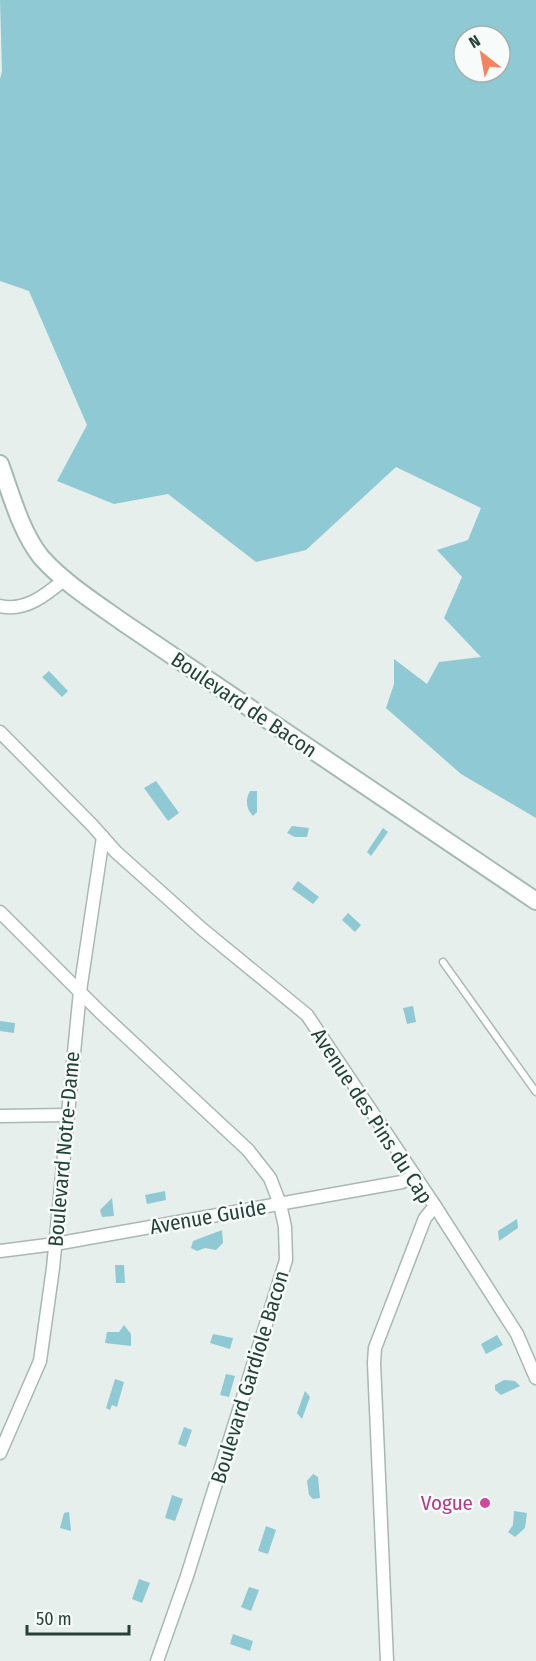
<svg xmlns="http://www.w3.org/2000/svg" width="536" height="1661" viewBox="0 0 536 1661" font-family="'Fira Sans Condensed',sans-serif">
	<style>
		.water { fill: #8ec9d4; fill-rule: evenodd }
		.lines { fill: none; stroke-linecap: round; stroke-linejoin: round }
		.lane-casing { stroke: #a8b8b2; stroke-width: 9 }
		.street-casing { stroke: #a8b8b2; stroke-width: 15 }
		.secondary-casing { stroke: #a4bbb3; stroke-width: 20 }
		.lane { stroke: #fff; stroke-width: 6 }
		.street { stroke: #fff; stroke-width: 12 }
		.secondary { stroke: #fff; stroke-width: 16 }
		.hotel-dot { fill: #d1479c; stroke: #f7fbf9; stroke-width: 2 }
		.labels { text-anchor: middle; stroke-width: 5; stroke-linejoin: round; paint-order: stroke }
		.street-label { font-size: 21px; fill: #24423a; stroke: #f7fbf9 }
		.hotel-label { font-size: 21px; fill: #b23c85; stroke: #f7fbf9; text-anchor: end }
	</style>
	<rect width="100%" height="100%" fill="#e6efeb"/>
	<g class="water">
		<path d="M0,0H536V818L461,774L386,708L394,684V659L427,684L439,662L481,657L444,618L462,577L437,550L468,540L481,508L396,467L306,550L256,562L168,494L114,504L57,481L87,425L29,291L0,281V79L2,71ZM464,36H500V72H464Z"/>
		<polygon points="49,671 68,691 62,697 42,677"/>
		<polygon points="156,781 179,813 168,821 144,788"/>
		<path d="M250,791H257V812L253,816C246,809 245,800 250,791Z"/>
		<polygon points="292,826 309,828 307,837 295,837 287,833"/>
		<polygon points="383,828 388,832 371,856 367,852"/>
		<polygon points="298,881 319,897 313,904 292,889"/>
		<polygon points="348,913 361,925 355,932 342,920"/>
		<polygon points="413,1006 416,1022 407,1024 403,1008"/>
		<polygon points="0,1021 15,1023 14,1033 0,1031"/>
		<polygon points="165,1191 166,1200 147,1204 145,1195"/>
		<polygon points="112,1198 114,1216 102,1217 100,1210"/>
		<polygon points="517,1219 518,1228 499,1241 498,1231"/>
		<polygon points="222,1230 223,1243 216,1250 205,1248 197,1251 191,1248 193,1241"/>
		<polygon points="115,1265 124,1265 125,1283 116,1283"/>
		<polygon points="124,1325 131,1334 131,1346 105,1343 107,1332 119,1332"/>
		<polygon points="213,1334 233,1338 230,1349 210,1343"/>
		<polygon points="497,1335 503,1345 486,1354 481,1344"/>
		<polygon points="226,1374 235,1376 229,1397 220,1395"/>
		<polygon points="115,1379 124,1382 117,1407 112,1405 110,1410 106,1408"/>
		<polygon points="504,1380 515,1381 520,1386 501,1395 495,1390 495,1385"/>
		<polygon points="305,1391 310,1397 302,1419 297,1413"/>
		<polygon points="184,1427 192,1430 186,1447 178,1444"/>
		<polygon points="313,1474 318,1477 320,1498 313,1499 309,1495 307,1481"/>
		<polygon points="172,1495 183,1499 175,1521 165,1518"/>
		<polygon points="514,1511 527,1513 525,1528 515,1537 508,1532 513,1525"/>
		<polygon points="69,1512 71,1531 60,1528 64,1513"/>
		<polygon points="266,1526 276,1530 268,1554 258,1551"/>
		<polygon points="139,1579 150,1583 142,1603 132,1599"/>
		<polygon points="249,1587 259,1590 251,1611 241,1607"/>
		<polygon points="233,1634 253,1641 250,1651 230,1644"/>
	</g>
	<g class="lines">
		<defs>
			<polyline id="lane" points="443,962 536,1092"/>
			<g id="street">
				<path d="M0,606C25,612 46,595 65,579"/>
				<polyline points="0,732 92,825 116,852 202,929 307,1015 435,1206 517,1334 536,1378"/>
				<polyline points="0,912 100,1012 248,1150 270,1178 280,1204 285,1227 286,1260 187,1576 157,1661"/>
				<polyline points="0,1116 67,1115"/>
				<polyline points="0,1251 55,1244 402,1182 414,1176"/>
				<polyline points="0,1453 40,1361 53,1268 80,991 103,837"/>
				<polyline points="387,1661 374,1363 375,1348 425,1218 435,1206"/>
			</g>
			<path id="secondary" d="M0,464C11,494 21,532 41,557C64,583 96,603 124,623L536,901"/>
		</defs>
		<use href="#lane" class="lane-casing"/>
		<use href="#street" class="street-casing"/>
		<use href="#secondary" class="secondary-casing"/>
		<use href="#lane" class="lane"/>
		<use href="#street" class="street"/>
		<use href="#secondary" class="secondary"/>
	</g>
	<circle class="hotel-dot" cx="485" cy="1503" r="6"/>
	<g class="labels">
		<g class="street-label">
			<text transform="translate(244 705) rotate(34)" y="7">Boulevard de Bacon</text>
			<text transform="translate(372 1116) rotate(57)" y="7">Avenue des Pins du Cap</text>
			<text transform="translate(64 1149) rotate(-85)" y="7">Boulevard Notre-Dame</text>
			<text transform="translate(208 1217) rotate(-10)" y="7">Avenue Guide</text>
			<text transform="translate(250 1377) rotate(-73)" y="7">Boulevard Gardiole Bacon</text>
		</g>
		<g class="hotel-label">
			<text x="473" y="1510">Vogue</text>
		</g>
	</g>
	<g transform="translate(482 54) rotate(329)"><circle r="28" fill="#f7fbf9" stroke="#a3b1ad" stroke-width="1.5"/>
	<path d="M0-4.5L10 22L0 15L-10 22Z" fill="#f4845f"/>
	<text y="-9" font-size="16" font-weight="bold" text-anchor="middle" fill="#24423a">N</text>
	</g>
	<path d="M27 1625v9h102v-9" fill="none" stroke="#24423a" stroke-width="3"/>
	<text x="36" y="1625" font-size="18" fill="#24423a" stroke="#f7fbf9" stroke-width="4.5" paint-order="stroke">50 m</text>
</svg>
